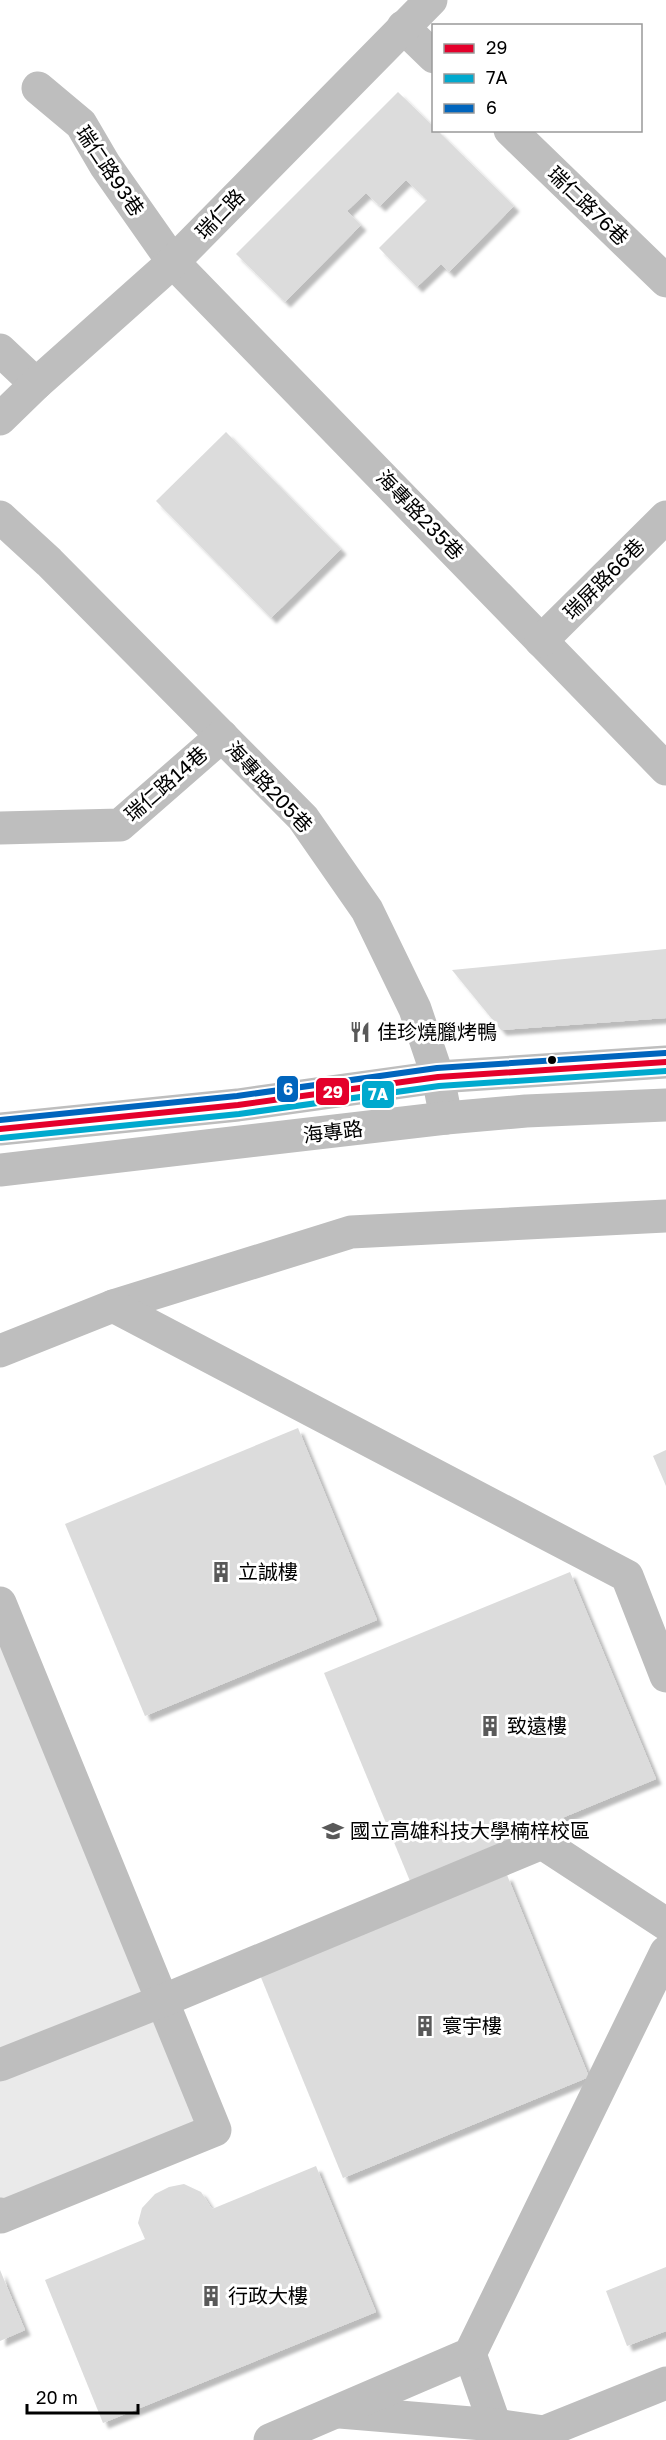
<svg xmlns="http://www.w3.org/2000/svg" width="666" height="2440" viewBox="0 0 666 2440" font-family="'Golos Text','Noto Sans TC',sans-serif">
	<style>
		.green { fill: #eaeaea }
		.building { fill: #dcdcdc; filter: url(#shadow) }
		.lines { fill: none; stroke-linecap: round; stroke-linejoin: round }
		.minor { stroke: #bebebe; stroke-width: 33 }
		.bus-1-casing { stroke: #fff; stroke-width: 10 }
		.bus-2-casing { stroke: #fff; stroke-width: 10 }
		.bus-3-casing { stroke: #fff; stroke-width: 10 }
		.bus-1 { stroke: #e4002b; stroke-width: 6 }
		.bus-2 { stroke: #00a9ce; stroke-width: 6 }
		.bus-3 { stroke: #0065bd; stroke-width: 6 }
		.bus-dot { fill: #000; stroke: #fff; stroke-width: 2 }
		.labels { text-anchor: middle; stroke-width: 6; stroke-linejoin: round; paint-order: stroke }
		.street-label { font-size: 20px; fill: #000; stroke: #fff }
		.poi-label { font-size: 20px; fill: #000; stroke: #fff; text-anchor: start }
		.line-badge { stroke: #fff; stroke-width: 2 }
		.badge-label { font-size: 16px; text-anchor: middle; font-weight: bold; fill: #fff }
	</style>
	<defs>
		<filter id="shadow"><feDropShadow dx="5.5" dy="5.5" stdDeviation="1.5" flood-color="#0004"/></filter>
	</defs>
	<rect width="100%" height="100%" fill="#fff"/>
	<polygon class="green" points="0,1604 215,2130 0,2214"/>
	<g class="building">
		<polygon points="398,92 434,127 434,130 437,130 514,206 449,272 441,264 417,287 379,248 427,200 406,180 380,206 366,193 347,211 361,225 285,302 236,254"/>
		<polygon points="226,432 341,549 271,618 156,501"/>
		<polygon points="666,949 666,1018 501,1030 452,970"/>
		<polygon points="298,1428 377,1620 145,1716 65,1524"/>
		<polygon points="666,1450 666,1486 653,1456"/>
		<polygon points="570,1572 656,1779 410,1881 324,1673"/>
		<polygon points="507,1875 589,2077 343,2178 260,1975"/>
		<polygon points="316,2166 376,2312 103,2423 45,2280 145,2239 138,2223 142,2208 155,2194 169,2187 184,2184 201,2192 212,2209"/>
		<polygon points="666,2267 666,2331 627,2346 606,2291"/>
		<polygon points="0,2270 25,2330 0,2341"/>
	</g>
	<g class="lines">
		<g class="minor">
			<polyline points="403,27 434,57"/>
			<polyline points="38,88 81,124 105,165 173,262 666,769"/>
			<polyline points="510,130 666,281"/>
			<polyline points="0,350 36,384"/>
			<polyline points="0,419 36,384 173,262 431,0"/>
			<polyline points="0,517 49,562 303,818 367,910 415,1009 438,1077 446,1118"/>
			<polyline points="541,641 666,517"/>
			<polyline points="0,828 120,825 222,736"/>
			<polyline points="0,1129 238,1105 438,1077 666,1062"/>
			<polyline points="0,1170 446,1118 526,1111 666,1105"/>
			<polyline points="113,1306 351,1232 666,1216"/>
			<polyline points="0,1351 113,1306 627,1576 666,1676"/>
			<polyline points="0,1603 215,2130 1,2217 0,2214"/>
			<polyline points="0,2065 162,2001 542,1843 666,1924"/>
			<polyline points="470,2354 495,2425"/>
			<polyline points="340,2412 495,2425 544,2432 666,2383"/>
			<polyline points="270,2440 470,2354 666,1952"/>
		</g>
		<defs>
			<polyline id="bus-1" points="0,1129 238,1105 438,1077 666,1062"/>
			<polyline id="bus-2" points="1,1138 239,1114 439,1086 666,1071"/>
			<polyline id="bus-3" points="0,1120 237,1096 437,1068 665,1053"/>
		</defs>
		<use href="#bus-1" class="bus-1-casing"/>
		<use href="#bus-2" class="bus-2-casing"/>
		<use href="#bus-3" class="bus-3-casing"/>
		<use href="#bus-1" class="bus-1"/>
		<use href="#bus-2" class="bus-2"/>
		<use href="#bus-3" class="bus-3"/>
	</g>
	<defs>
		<symbol id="restaurant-bare" viewBox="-9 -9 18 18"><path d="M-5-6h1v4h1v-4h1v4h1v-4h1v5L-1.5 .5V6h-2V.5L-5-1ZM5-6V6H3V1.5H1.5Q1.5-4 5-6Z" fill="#595959" stroke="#fff" stroke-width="2.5" paint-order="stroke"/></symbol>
		<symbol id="building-bare" viewBox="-9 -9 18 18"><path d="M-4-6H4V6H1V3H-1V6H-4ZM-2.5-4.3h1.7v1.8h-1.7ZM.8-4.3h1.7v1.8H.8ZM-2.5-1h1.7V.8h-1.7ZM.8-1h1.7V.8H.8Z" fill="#595959" stroke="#fff" stroke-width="2.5" paint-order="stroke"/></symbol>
		<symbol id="university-bare" viewBox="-9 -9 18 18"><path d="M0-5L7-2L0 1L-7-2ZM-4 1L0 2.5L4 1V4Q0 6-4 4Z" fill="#595959" stroke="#fff" stroke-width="2.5" paint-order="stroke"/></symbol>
	</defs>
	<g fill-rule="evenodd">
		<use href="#restaurant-bare" x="345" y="1017" width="30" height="30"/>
		<use href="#building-bare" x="206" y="1557" width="30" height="30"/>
		<use href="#building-bare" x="475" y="1711" width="30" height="30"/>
		<use href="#university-bare" x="318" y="1816" width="30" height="30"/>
		<use href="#building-bare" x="410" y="2011" width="30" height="30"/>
		<use href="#building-bare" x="196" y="2281" width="30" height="30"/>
	</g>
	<circle class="bus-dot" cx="552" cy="1060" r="5"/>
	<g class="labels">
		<g class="street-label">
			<text transform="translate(110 171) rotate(56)" y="7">瑞仁路93巷</text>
			<text transform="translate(588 206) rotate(44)" y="7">瑞仁路76巷</text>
			<text transform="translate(220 214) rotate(-46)" y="7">瑞仁路</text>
			<text transform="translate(420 515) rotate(46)" y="7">海專路235巷</text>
			<text transform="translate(604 579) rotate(-45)" y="7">瑞屏路66巷</text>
			<text transform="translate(166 784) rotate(-41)" y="7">瑞仁路14巷</text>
			<text transform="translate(269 787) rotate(47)" y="7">海專路205巷</text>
			<text transform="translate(333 1132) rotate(-7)" y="7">海專路</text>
		</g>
		<g class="poi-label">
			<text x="377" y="1039">佳珍燒臘烤鴨</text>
			<text x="238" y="1579">立誠樓</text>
			<text x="507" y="1733">致遠樓</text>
			<text x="350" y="1838">國立高雄科技大學楠梓校區</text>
			<text x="442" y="2033">寰宇樓</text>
			<text x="228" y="2303">行政大樓</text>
		</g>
	</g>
	<g class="line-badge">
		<rect x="276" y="1075" width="23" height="28" rx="6" fill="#0065bd"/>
		<rect x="315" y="1077" width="35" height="29" rx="6" fill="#e4002b"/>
		<rect x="361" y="1080" width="34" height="29" rx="6" fill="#00a9ce"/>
	</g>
	<g class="badge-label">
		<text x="288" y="1095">6</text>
		<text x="333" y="1098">29</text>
		<text x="378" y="1100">7A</text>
	</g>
	<rect x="432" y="24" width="210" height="108" fill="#ffffff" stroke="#999999" stroke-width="1.5"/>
	<rect x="444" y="44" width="30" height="9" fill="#e4002b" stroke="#999999" stroke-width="1.5"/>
	<text x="486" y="54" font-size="18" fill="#000000">29</text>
	<rect x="444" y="74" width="30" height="9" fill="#00a9ce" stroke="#999999" stroke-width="1.5"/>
	<text x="486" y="84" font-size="18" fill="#000000">7A</text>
	<rect x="444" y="104" width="30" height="9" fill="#0065bd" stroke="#999999" stroke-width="1.5"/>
	<text x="486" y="114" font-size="18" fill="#000000">6</text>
	<path d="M27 2404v9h111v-9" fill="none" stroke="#000000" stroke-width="3"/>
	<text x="36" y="2404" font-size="18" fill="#000000" stroke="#ffffff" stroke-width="4.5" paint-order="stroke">20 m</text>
</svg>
